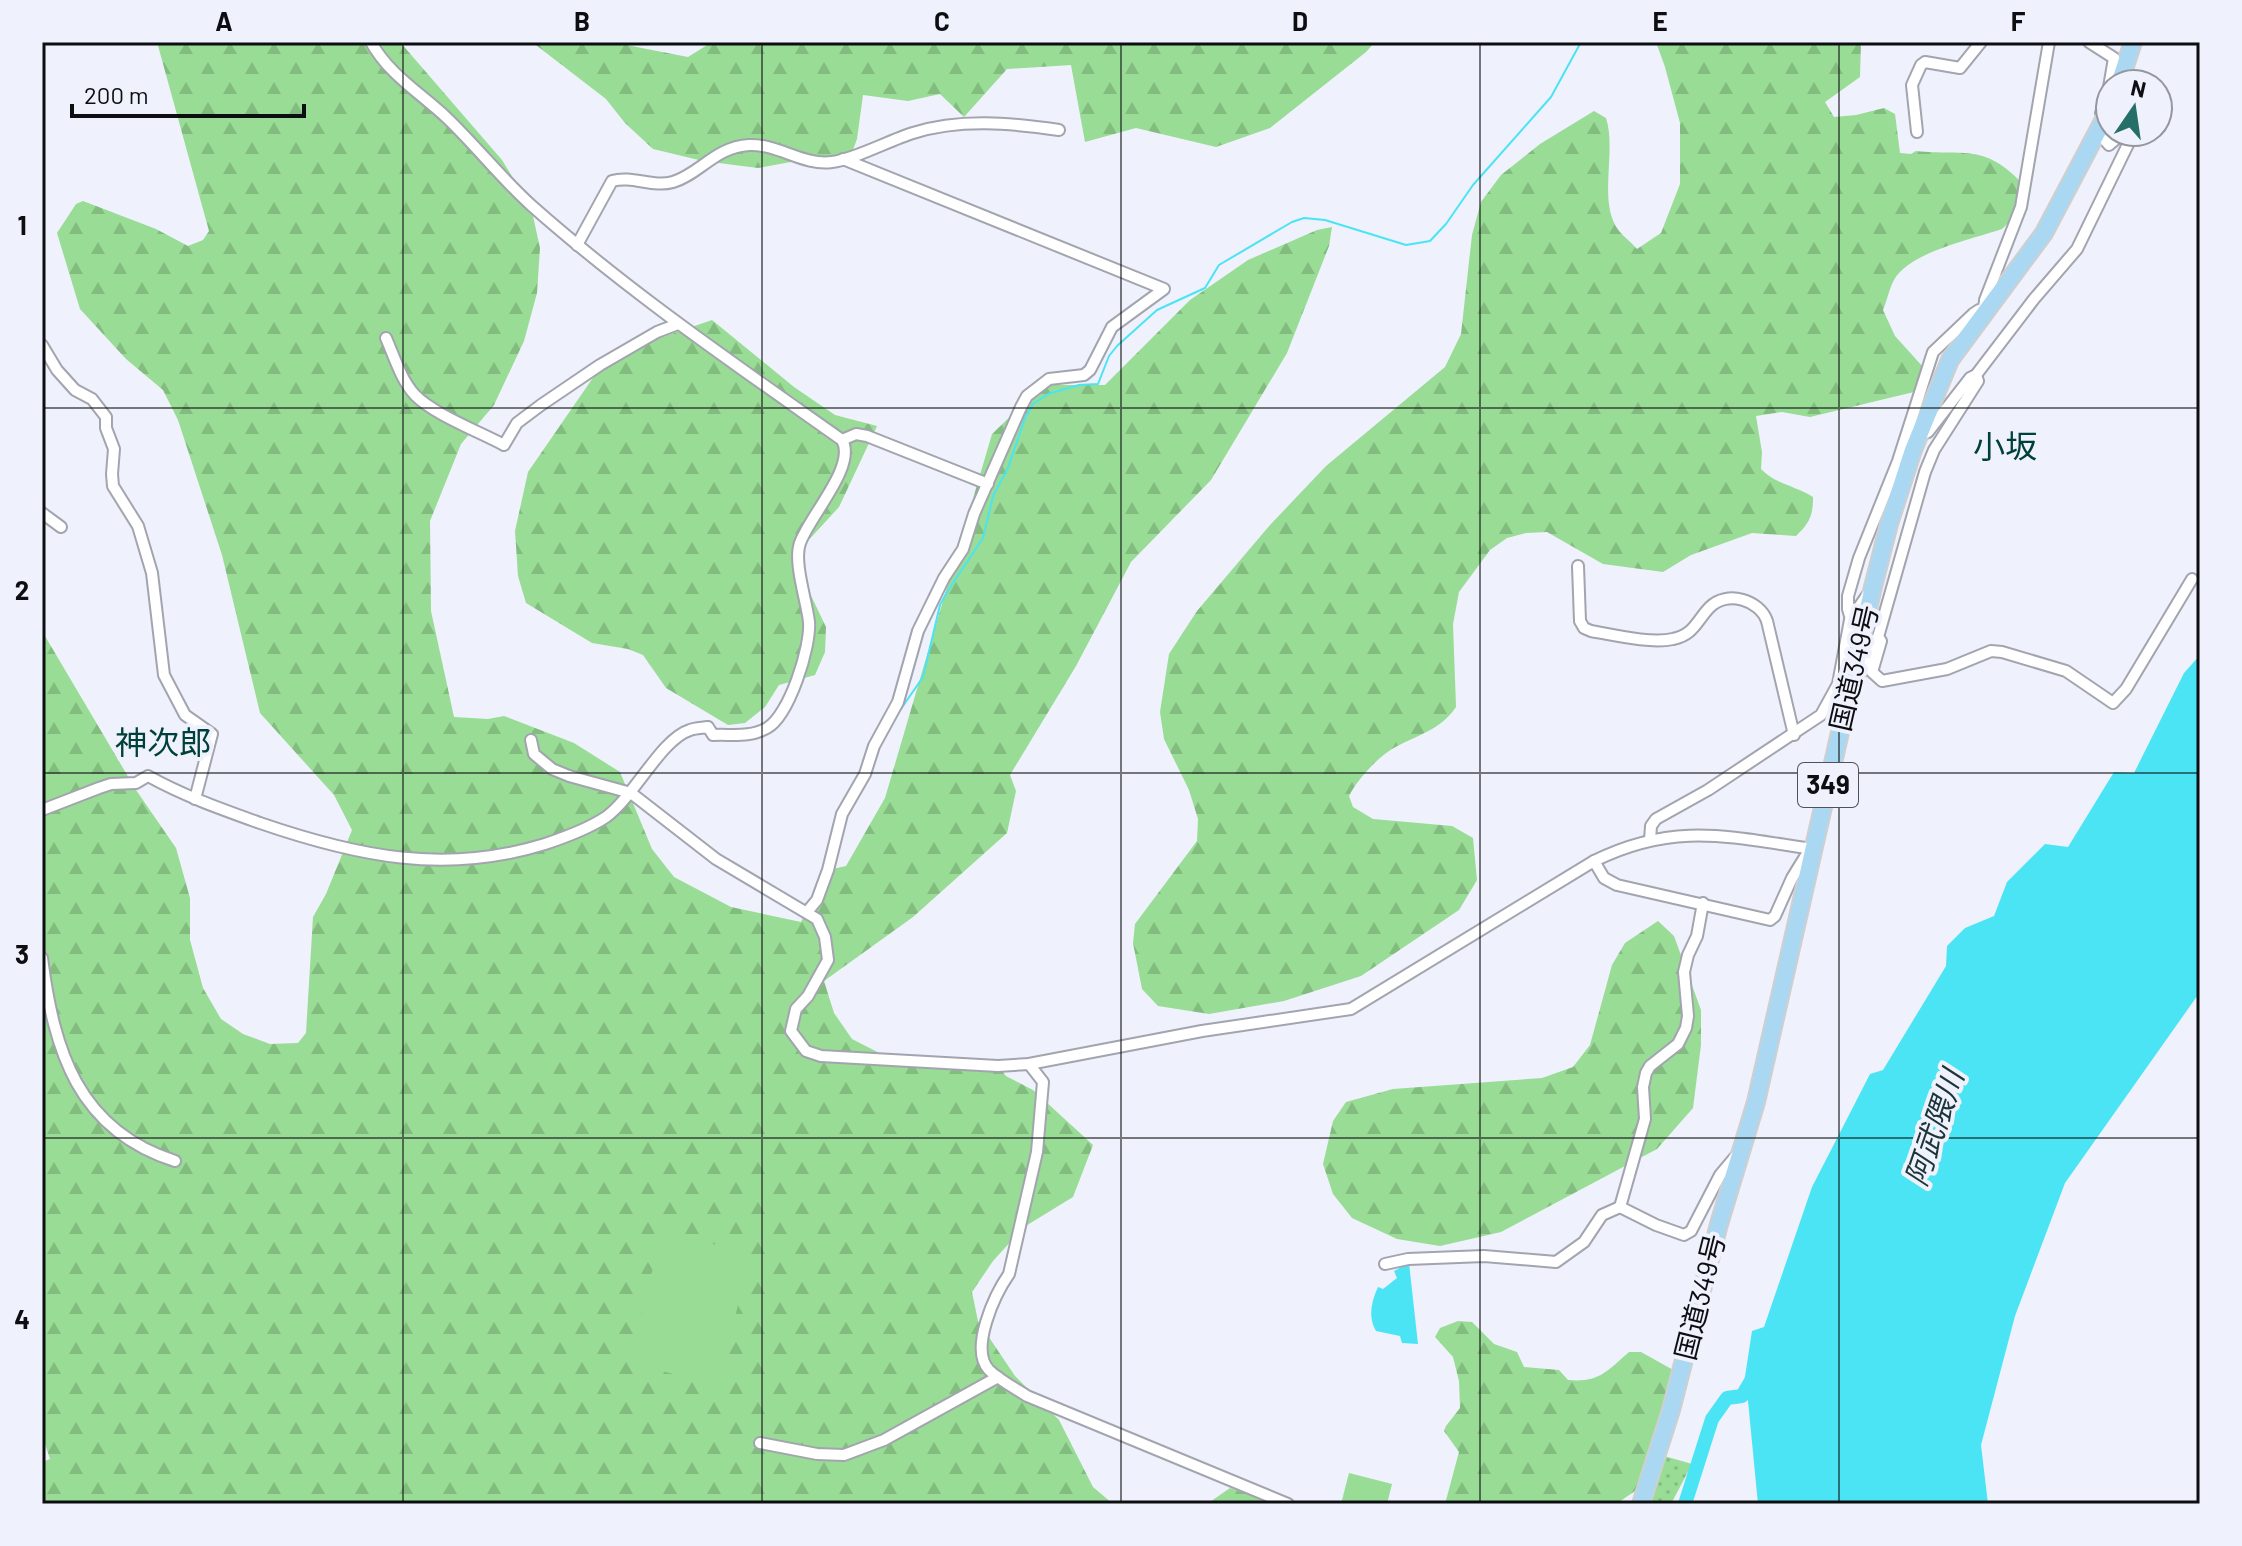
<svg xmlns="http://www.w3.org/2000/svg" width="2242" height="1546" viewBox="0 0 2242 1546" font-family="Barlow,'Noto Sans JP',sans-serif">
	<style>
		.grass { fill: url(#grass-dots) }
		.forest { fill: url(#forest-firs) }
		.pitch { fill: #98dc95 }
		.water { fill: #4ae4f4 }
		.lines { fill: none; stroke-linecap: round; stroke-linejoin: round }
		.stream { stroke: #4ae4f4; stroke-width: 2 }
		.river { stroke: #4ae4f4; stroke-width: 14 }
		.minor-casing { stroke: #a2a4ae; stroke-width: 14 }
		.highway-casing { stroke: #cfcfcf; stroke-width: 20 }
		.minor { stroke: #fff; stroke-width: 10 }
		.highway { stroke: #aad8f2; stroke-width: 16 }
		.grid { fill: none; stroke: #0d0e11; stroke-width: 2; stroke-opacity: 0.55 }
		.labels { text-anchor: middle; stroke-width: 8; stroke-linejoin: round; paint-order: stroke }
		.shield { fill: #eff1fc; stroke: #515258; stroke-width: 2 }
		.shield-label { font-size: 26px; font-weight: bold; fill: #0d0e11 }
		.street-label { font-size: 28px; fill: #0d0e11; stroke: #eff1fc }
		.water-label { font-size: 30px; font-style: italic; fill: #1c3538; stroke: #eff1fc }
		.quarter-label { font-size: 32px; fill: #00403b; stroke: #eff1fc }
		.neatline { fill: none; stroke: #0d0e11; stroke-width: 3 }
		.grid-label { font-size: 26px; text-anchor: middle; font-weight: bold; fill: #0d0e11 }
	</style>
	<defs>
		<pattern id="grass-dots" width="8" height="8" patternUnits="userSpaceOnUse" patternTransform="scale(2)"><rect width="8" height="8" fill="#98dc95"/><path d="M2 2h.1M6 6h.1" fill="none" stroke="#82bc7f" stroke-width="1.8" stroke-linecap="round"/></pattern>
		<pattern id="forest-firs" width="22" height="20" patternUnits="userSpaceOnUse" patternTransform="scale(2)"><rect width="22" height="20" fill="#98dc95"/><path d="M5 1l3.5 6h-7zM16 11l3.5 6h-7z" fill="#82bc7f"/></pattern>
	</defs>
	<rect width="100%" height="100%" fill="#eff1fc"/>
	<polygon class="grass" points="1664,1456 1692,1464 1671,1504 1648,1504"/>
	<g class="forest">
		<polygon points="157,42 400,42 502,160 531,207 540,248 537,293 524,341 494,405 461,444 430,521 431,611 454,717 488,719 504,716 574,743 620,772 652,849 674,877 731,907 801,922 828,870 846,866 885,798 992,434 1043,385 1105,385 1190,300 1248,260 1317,230 1332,227 1329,246 1287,353 1211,480 1131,562 1076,666 1010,775 1016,791 1007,833 913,917 824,981 834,1013 852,1039 893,1060 998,1066 1006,1076 1033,1090 1093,1145 1073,1197 1024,1227 993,1261 972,1292 978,1321 1015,1376 1059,1420 1093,1487 1113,1504 42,1504 42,1462 50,1459 42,1435 42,631 136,790 176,848 190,898 190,940 203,988 221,1019 243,1034 270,1044 298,1043 306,1033 313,917 326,894 352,830 334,795 260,713 222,555 178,420 163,390 126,359 80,309 57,233 76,204 83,201 156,229 188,246 203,240 209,231"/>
		<polygon points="532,42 611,42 688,57 712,42 1375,42 1366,52 1270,128 1216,147 1136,128 1085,142 1071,65 1007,69 964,117 940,94 908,101 863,95 857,139 848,163 807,159 758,168 703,161 653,149 625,123 606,99"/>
		<path d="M1656,42H1861L1860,77L1825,102L1834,117L1856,115L1884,108L1895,114L1900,153L1911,154L1916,151C1965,156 1983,143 2022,183C2019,200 2016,218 2002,229C1973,239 1909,252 1894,280C1889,289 1887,301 1883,310L1895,336L1923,367L1918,391L1810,417L1782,412L1756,416L1762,452L1761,469C1775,484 1796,486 1813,497C1813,515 1810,523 1796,536L1752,533L1691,555L1663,572L1603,564L1547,532L1526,533L1507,538L1490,550L1459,592L1453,624L1456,707C1440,731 1416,735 1392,749C1377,758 1357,780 1349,796L1353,807L1373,819L1452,826L1473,838L1477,880L1459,910L1361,976L1284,1001L1209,1014L1158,1006L1142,989L1133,943L1135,924L1197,841L1198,819L1189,790L1164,739L1160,712L1169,654L1197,611L1270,525L1326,466L1445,367L1461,334L1472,235L1481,202L1501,175L1540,144L1594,111L1606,118C1617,151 1597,203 1619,231C1624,237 1632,243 1637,249L1661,233L1680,184V123L1665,67Z"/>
		<polygon points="712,320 794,387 835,415 877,426 839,507 805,544 800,554 805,583 826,627 825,652 815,675 779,685 765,707 745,723 728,725 666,688 643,655 628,649 592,643 526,603 518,576 515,531 528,472 608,356"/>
		<polygon points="1658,921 1674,936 1701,1010 1701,1045 1693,1108 1657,1149 1501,1232 1440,1246 1397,1239 1352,1218 1333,1194 1323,1164 1333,1121 1346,1102 1393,1089 1542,1078 1573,1067 1590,1045 1612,965 1625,943"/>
		<path d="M1458,1321L1472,1322L1494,1344L1517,1352L1524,1367L1559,1370L1568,1380C1599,1383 1607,1371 1629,1352H1641L1675,1371L1638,1489L1616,1504H1445L1459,1452L1444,1431L1446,1426L1460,1408L1459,1381L1453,1357L1435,1337L1440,1328Z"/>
		<polygon points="1230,1488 1278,1504 1207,1504"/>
	</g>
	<g class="pitch">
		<polygon points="662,1232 751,1253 718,1385 629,1363"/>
		<polygon points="1349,1473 1392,1484 1387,1504 1341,1504"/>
	</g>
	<g class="water">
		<polygon points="2200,655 2200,992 2065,1183 2015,1316 1981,1445 1988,1504 1758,1504 1748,1401 1744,1383 1752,1331 1764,1327 1812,1187 1870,1074 1883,1070 1946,966 1947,946 1965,928 1994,916 2007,882 2045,844 2068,847 2114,772 2134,773 2184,673"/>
		<path d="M1409,1263L1418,1344L1402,1343L1400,1336L1376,1331C1368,1317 1371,1302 1378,1287L1383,1289L1397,1278L1394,1271Z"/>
	</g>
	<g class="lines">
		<polyline class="stream" points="894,719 923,677 940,605 947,592 983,538 993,496 1008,468 1025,418 1033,404 1048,394 1079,385 1098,384 1109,356 1117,346 1157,310 1205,288 1219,265 1292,222 1304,218 1325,220 1406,245 1430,241 1446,224 1473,185 1551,97 1581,42"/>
		<polyline class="river" points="1685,1504 1712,1419 1727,1398 1742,1396 1755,1374"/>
		<defs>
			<g id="minor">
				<polyline points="2089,42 2114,58 2107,99 2101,113"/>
				<polyline points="2106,129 2103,138 2109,145 2116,139 2119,132"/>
				<polyline points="1917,132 1912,85 1921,65 1925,62 1960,68 1981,42"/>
				<path d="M577,245L612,181C632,175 653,188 673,182C700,174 715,147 749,145C779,144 803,166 832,162C853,160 890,140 913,133C960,118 1011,123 1059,130"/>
				<path d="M386,338C394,356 401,380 415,395C433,414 480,432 504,445L517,423L541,405L600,365L657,332L678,324"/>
				<polyline points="42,345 57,370 75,390 92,399 106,417 106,428 114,449 112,474 113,486 138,526 152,573 164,675 185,715 212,734 195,799"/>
				<polyline points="1922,434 1928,432 1970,378 1976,375 2034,299 2077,249 2134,132"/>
				<polyline points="842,440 856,434 867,436 988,484"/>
				<polyline points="42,513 61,527"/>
				<path d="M1578,566L1580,621L1584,628L1591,631C1614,635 1651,644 1673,639C1694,635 1697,620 1710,607C1727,590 1760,600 1767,621L1794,735"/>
				<polyline points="1878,637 1925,472 1934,450 1978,381 1976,375"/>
				<polyline points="1858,643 1848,609 1848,596 1859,558 1898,461 1933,352 1973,314 1979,310 1984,312 1985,300 2021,207 2049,42"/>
				<polyline points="1856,682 1878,637 1881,641 1872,672 1882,681 1947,669 1991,651 2002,652 2066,671 2113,703 2126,689 2192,579"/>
				<path d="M531,740L534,754L552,769L569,776L631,793L716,859L817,919L825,937L828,960L808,996L796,1009L791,1031L806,1051L821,1056L998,1066L1029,1064L1202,1031L1351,1009L1594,861C1675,821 1729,837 1813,849"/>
				<path d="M42,810L99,788L111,784L136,783L148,776C184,796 221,809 260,823C356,856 445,875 545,844C566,837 588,829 606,817C634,797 661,739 690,730C695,728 702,728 708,727L713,735C732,734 749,738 767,728C789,716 811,647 809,622C807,602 793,562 800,543C810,515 857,466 842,440C736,365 629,292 532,206C502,179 477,147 448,119C422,94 389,75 371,42"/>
				<polyline points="1650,840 1651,826 1656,819 1708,790 1821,715 1838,684 1850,620 1868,594"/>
				<polyline points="1594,861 1604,878 1617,885 1770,920 1775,916 1792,878 1808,852"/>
				<polyline points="807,912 817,900 828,870 842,814 865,774 874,746 898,702 918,631 944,578 963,549 974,514 1021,407 1027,396 1049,379 1084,375 1090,370 1112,327 1164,289 843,159"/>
				<path d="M42,958C54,1051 78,1130 175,1161"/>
				<path d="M1029,1064L1043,1082L1037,1152L1009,1274C995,1294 969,1349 989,1370C999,1380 1015,1388 1027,1396L1288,1504"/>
				<polyline points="1620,1207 1645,1119 1643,1087 1646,1073 1650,1066 1678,1044 1686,1028 1688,1016 1684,972 1688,955 1697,936 1703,903"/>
				<polyline points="1385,1264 1408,1259 1484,1256 1556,1262 1584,1242 1602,1215 1620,1207 1656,1225 1684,1235 1691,1231 1720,1175 1736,1156"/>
				<polyline points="760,1443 817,1454 844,1455 884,1440 998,1377"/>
			</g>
			<g id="highway">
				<polyline points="2119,84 2133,42"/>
				<polyline points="1641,1504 1671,1410 1719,1224 1756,1102 1873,587 1889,524 1913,450 1950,360 2044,233 2110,108"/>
			</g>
		</defs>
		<use href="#minor" class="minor-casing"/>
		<use href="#highway" class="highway-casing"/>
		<use href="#minor" class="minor"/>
		<use href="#highway" class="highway"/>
	</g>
	<path class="grid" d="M403,42V1504M762,42V1504M1121,42V1504M1480,42V1504M1839,42V1504M42,408H2200M42,773H2200M42,1138H2200"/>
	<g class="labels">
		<rect class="shield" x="1798" y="763" width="60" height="44" rx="6"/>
		<g class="shield-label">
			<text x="1828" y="794">349</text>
		</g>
		<g class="street-label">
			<text transform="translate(1854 668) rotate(-77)" y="10">国道349号</text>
			<text transform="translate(1700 1297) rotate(-76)" y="10">国道349号</text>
		</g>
		<g class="water-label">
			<text transform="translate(1935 1128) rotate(-71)" y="10">阿武隈川</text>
		</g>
		<g class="quarter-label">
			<text x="2005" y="458">小坂</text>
			<text x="163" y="754">神次郎</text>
		</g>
	</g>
	<rect width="2242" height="1546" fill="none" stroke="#eff1fc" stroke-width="88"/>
	<g transform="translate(2134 108) rotate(13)"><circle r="38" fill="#eff1fc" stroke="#95969e" stroke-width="2"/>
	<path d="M0-6L14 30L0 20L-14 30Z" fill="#266f68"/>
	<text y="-12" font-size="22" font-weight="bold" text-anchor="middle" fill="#0d0e11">N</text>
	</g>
	<path d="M72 104v12h232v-12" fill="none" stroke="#0d0e11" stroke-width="4"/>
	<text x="84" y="104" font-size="24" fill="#0d0e11" stroke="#eff1fc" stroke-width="6" paint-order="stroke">200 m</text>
	<rect x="44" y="44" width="2154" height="1458" class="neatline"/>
	<g class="grid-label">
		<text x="224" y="31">A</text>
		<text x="582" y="31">B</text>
		<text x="942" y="31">C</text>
		<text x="1300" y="31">D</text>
		<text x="1660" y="31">E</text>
		<text x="2018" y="31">F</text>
		<text x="22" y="235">1</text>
		<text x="22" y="600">2</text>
		<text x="22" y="964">3</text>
		<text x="22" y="1329">4</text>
	</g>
</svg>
